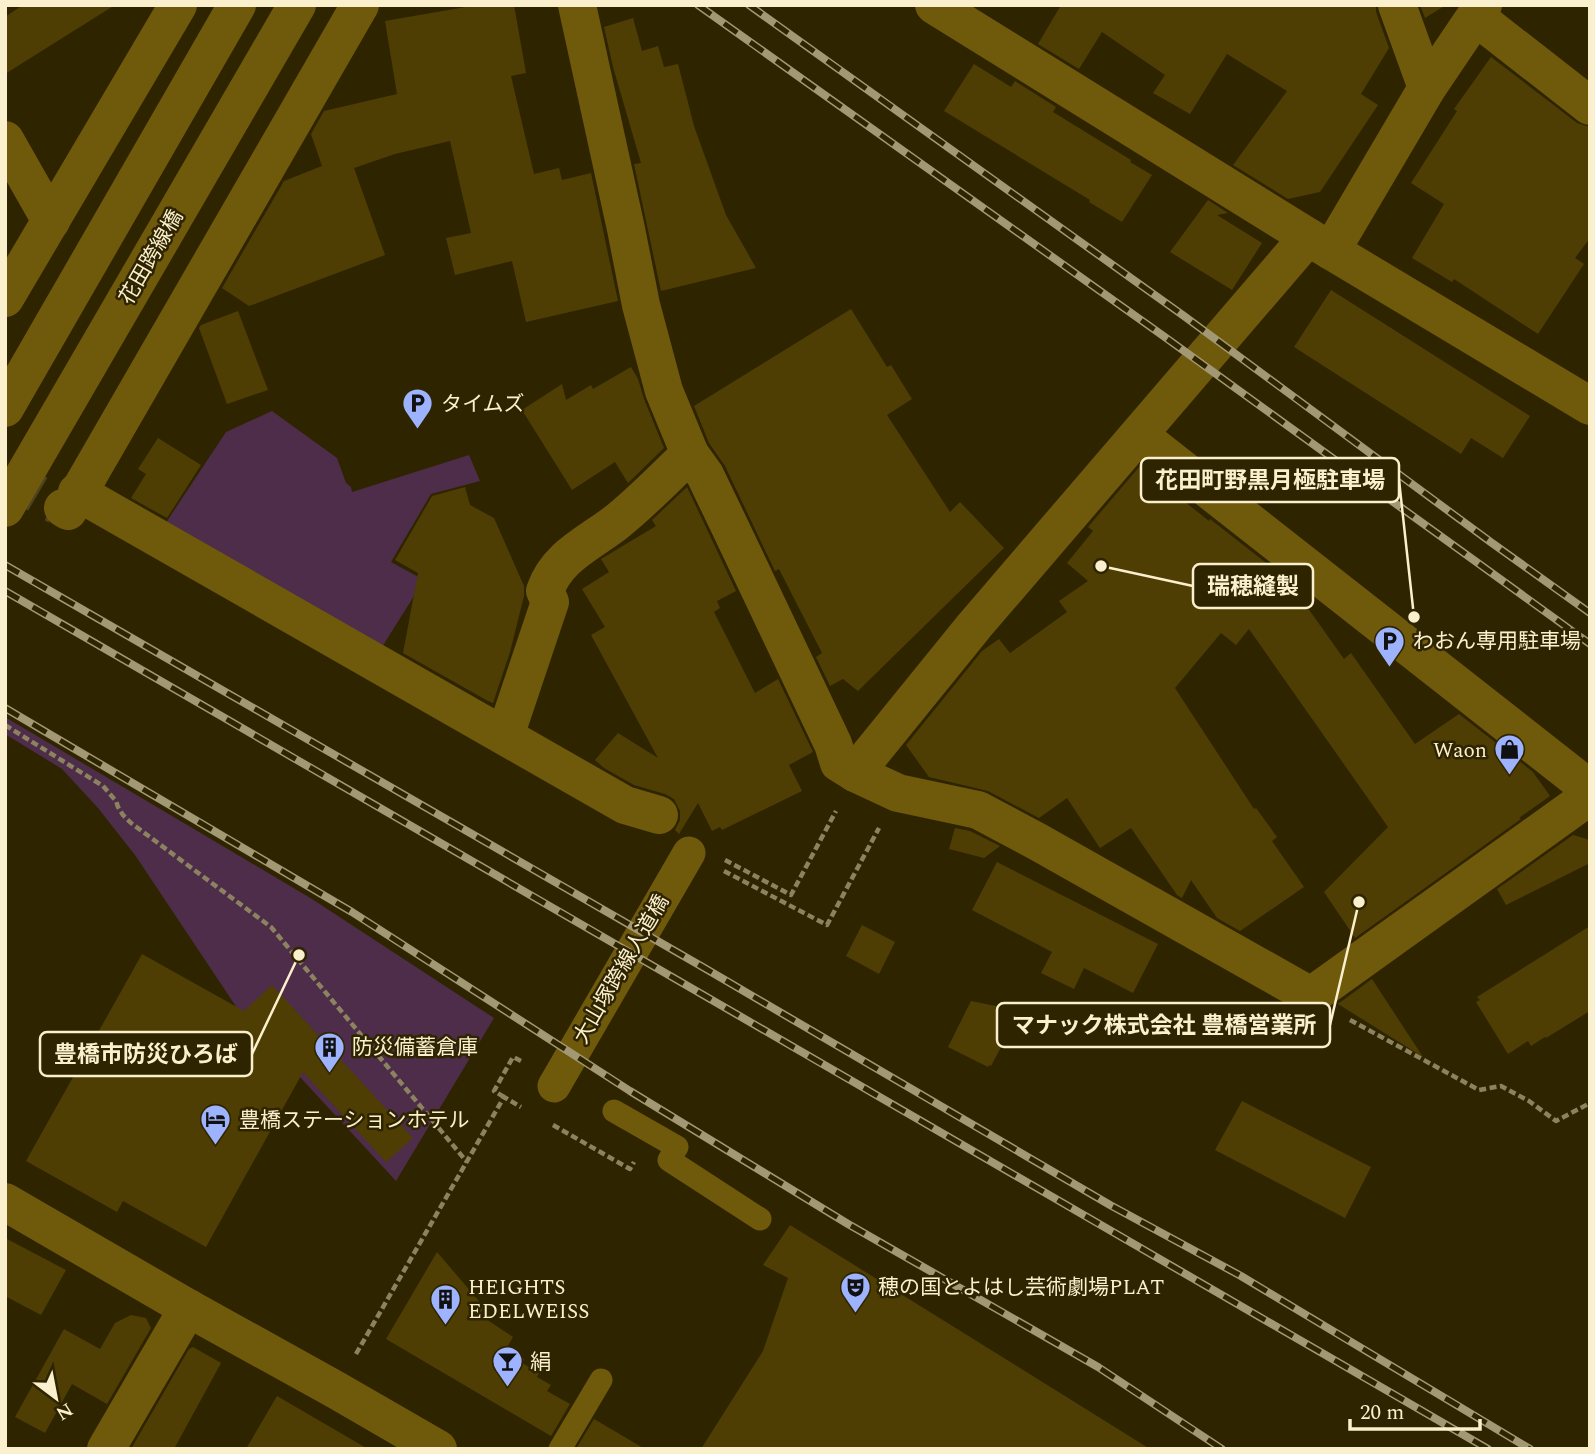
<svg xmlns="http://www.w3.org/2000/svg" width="1595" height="1454" viewBox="0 0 1595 1454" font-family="Spectral,'Noto Sans JP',serif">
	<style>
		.green { fill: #4d2d49 }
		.building { fill: #4f3e03 }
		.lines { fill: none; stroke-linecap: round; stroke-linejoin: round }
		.minor-tunnel { stroke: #4e431f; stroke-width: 38; stroke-dasharray: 38 19; stroke-linecap: butt }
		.path { stroke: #8d825f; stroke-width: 4.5; stroke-dasharray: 7 3.5; stroke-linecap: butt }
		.service { stroke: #6f590b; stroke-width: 23 }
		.pedestrian { stroke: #6f590b; stroke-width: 33 }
		.minor { stroke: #6f590b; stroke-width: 38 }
		.tertiary { stroke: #6f590b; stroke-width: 38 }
		.rail-casing { stroke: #a39874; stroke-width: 8 }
		.rail { stroke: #2f2400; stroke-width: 5; stroke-dasharray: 16; stroke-linecap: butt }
		.labels { text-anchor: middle; stroke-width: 5; stroke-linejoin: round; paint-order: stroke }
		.street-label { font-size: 21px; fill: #fbf0cd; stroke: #2f2400 }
		.poi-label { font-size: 21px; fill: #fbf0cd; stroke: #2f2400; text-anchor: start }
		.leader { fill: none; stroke: #fbf0cd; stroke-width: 2.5 }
		.callout-dot { fill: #fbf0cd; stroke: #2f2400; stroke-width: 2.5 }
		.callout { fill: #2f2400; stroke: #fbf0cd; stroke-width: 2.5 }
		.callout-label { font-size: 23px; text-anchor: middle; font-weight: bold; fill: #fbf0cd }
	</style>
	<rect width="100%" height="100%" fill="#2f2400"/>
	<g class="green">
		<polygon points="272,411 337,458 346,483 351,487 352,492 469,455 480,481 431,494 391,562 424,580 382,647 165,524 226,432"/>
		<polygon points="5,717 312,899 494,1018 396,1181 239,1011 135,855 98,808 62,769 5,734"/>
	</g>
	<g class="building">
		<polygon points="23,5 115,5 5,74 5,17"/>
		<polygon points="477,5 514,5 526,73 511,76 534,174 559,168 562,180 591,173 618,301 526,322 512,261 455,275 446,238 471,233 450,141 395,154 354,168 385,255 249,306 222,288 284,181 322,166 311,134 324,111 397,94 385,21"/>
		<polygon points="1061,5 1376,5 1376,12 1389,48 1361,94 1378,105 1320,192 1288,199 1233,165 1287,91 1227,54 1190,114 1153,93 1165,75 1102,32 1079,69 1038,44"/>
		<polygon points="1420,5 1446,5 1425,18"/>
		<polygon points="633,18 642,51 658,46 664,67 678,64 694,126 726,215 756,268 661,291 634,164 641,163 613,67 604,27"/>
		<polygon points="1491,57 1577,123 1590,127 1590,238 1575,258 1584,264 1538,334 1454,279 1452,282 1412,258 1444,204 1411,183 1457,111 1454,109"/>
		<polygon points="974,64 1011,87 1015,81 1056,107 1053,112 1131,160 1130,162 1152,175 1122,222 1089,202 1090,200 944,111"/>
		<polygon points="1208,200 1228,213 1217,215 1262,243 1232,290 1170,252"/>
		<polygon points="1331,290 1530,416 1503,458 1471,438 1461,454 1294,347"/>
		<polygon points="851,309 887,367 891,365 912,399 887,415 950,512 960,502 1004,548 858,691 843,679 830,686 816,657 822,653 779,569 775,571 725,466 709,443 694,406"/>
		<polygon points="238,311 268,390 227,404 199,328 201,325"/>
		<polygon points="631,367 638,379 644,399 664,448 628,483 615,462 572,490 522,410 562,384 566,400 591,385 593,389"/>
		<polygon points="158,438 201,465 167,518 131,498 146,474 138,469"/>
		<polygon points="1140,466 1209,521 1210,519 1288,580 1344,659 1351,653 1415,744 1459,714 1533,772 1550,796 1519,818 1521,819 1355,938 1324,892 1388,827 1249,629 1236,645 1221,633 1175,688 1254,809 1256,808 1277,837 1272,841 1304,887 1240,931 1217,918 1191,880 1182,898 1177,895 1131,828 1100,848 1067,798 1039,818 988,791 929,777 906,745 982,651 999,639 1010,653 1067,612 1059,601 1088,581 1067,563 1093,531 1088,527"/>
		<polygon points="465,487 470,505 494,518 524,586 524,596 510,652 493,703 488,701 403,653 418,573 395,560 432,496"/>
		<polygon points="687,487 736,591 717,601 720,608 714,612 755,693 778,679 813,752 789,765 802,791 722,830 720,827 712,831 698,803 679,834 675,830 680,820 680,811 674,799 665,794 634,785 604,768 595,760 618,733 658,758 591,635 605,627 582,589 609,572 601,559 656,526 652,520"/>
		<polygon points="955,828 970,831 1000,846 984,858 949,849"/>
		<polygon points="1573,835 1590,840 1590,863 1506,905 1497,889"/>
		<polygon points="997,862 1158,944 1133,993 1084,968 1074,989 1041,973 1052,952 972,910"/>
		<polygon points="862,925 895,942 879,974 846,956"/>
		<polygon points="1590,926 1590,1011 1546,1038 1545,1037 1531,1046 1528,1041 1508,1054 1476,1002 1480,1000 1477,997"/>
		<polygon points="142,954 244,1011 272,985 413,1138 386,1162 303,1072 206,1247 123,1201 117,1212 26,1161"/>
		<polygon points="1372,979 1423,1057 1338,1004"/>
		<polygon points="971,1001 1020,1011 991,1066 989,1065 988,1067 948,1047"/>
		<polygon points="1242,1101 1371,1167 1345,1218 1215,1150"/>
		<polygon points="790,1225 1150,1449 701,1449 763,1351 788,1278 763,1265"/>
		<polygon points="5,1238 66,1270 41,1315 5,1296"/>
		<polygon points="437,1252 484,1307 480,1315 513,1337 506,1349 524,1359 522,1363 539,1373 537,1377 551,1385 547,1391 570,1404 551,1436 386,1339"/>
		<polygon points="131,1315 146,1318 151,1328 107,1404 72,1384 45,1433 15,1417 64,1329 100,1349 115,1323"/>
		<polygon points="193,1347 221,1363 174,1449 131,1449 189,1349"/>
		<polygon points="277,1396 368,1449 246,1449"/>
		<polygon points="594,1419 645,1449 576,1449"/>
	</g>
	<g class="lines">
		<polyline class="minor-tunnel" points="5,475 58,506"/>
		<g class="path">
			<polyline points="5,725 103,786 116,801 118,807 123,815 131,823 271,927 467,1162"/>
			<polyline points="725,860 791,895 836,811"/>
			<polyline points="724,871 827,925 879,828"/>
			<polyline points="1350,1020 1479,1090 1501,1086 1529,1101 1556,1121 1590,1103"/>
			<polyline points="504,1097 494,1091 513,1057 521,1061"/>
			<polyline points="553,1125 630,1169 634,1162"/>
			<polyline points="356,1354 504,1097 521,1107"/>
		</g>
		<g class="service">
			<polyline points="614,1111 677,1147 669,1160 760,1219"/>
			<polyline points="560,1449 601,1380"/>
		</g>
		<polyline class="pedestrian" points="554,1086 689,853"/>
		<g class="minor">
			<polyline points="577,5 626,229 641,305 664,391 690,454 705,475 730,527 833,744 839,763 855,773 898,793 978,810 1038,842 1311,996 1590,796"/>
			<polyline points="934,5 1308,237 1590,406"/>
			<polyline points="1397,5 1427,88"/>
			<polyline points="1476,17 1590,106"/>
			<polyline points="5,140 51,221"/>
			<polyline points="1331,251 1427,88 1483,5"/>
			<polyline points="5,298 178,5"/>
			<polyline points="1139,435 1590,789"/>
			<polyline points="77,492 625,805 659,815"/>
			<polyline points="63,508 68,511 360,5"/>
			<path d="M505,736L550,602L545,591C557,557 586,545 614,524C641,503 665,477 690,454"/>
			<polyline points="855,773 975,625 1308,237"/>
			<polyline points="5,1202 188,1308 336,1390 438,1449"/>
			<polyline points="106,1449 188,1308"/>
		</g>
		<g class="tertiary">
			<polyline points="5,408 237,5"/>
			<polyline points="5,508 297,5"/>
		</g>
		<defs>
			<g id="rail">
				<polyline points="698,5 1162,335 1590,644"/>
				<polyline points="749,5 1184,316 1492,543 1590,613"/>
				<polyline points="5,565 701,966 1110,1205 1241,1276 1530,1449"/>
				<polyline points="5,591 1488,1449"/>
				<polyline points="5,708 352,912 630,1091 848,1224 1098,1367 1222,1449"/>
			</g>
		</defs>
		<use href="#rail" class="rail-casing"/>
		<use href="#rail" class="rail"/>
	</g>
	<defs>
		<symbol id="parking-pin" viewBox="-11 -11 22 30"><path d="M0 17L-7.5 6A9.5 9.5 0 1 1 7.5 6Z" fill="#9eb3fd" stroke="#2f2400"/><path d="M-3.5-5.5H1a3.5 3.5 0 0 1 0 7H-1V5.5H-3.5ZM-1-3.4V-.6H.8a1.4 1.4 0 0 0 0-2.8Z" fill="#111"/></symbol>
		<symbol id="shop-pin" viewBox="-11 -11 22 30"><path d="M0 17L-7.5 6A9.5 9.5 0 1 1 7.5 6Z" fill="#9eb3fd" stroke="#2f2400"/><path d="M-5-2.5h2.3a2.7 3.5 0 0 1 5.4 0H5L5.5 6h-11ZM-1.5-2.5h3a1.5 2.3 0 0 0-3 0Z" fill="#111"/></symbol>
		<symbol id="building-pin" viewBox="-11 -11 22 30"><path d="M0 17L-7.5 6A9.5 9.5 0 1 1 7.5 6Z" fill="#9eb3fd" stroke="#2f2400"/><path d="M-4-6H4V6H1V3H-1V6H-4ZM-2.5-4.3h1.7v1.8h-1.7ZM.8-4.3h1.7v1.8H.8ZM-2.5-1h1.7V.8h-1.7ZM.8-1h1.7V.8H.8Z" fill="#111"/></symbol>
		<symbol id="hotel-pin" viewBox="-11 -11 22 30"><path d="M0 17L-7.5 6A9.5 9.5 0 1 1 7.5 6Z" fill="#9eb3fd" stroke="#2f2400"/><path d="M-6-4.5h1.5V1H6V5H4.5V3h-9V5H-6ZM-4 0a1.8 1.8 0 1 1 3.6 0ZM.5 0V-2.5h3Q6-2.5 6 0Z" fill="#111"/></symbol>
		<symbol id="theatre-pin" viewBox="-11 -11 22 30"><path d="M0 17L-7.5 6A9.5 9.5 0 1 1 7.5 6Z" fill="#9eb3fd" stroke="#2f2400"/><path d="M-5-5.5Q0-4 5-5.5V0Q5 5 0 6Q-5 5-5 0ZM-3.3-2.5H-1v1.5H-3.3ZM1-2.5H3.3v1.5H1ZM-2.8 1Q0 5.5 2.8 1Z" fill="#111"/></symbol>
		<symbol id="bar-pin" viewBox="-11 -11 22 30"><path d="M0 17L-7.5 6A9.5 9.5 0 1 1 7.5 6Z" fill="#9eb3fd" stroke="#2f2400"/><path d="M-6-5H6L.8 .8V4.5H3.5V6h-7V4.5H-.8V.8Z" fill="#111"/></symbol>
	</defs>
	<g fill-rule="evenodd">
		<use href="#parking-pin" x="400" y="386" width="35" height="47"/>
		<use href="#parking-pin" x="1372" y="624" width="35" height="47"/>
		<use href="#shop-pin" x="1492" y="732" width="35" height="47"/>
		<use href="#building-pin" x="312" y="1030" width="35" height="47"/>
		<use href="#hotel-pin" x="198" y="1102" width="35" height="47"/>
		<use href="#theatre-pin" x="838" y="1270" width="35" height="47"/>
		<use href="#building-pin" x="428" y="1282" width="35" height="47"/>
		<use href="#bar-pin" x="490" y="1344" width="35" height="47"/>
	</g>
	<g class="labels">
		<g class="street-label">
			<text transform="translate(151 257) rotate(-60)" y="7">花田跨線橋</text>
			<text transform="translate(621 969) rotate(-60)" y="7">大山塚跨線人道橋</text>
		</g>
		<g class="poi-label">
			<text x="441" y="411">タイムズ</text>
			<text x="1413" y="648">わおん専用駐車場</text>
			<text x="1487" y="757" text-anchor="end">Waon</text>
			<text x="352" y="1054">防災備蓄倉庫</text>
			<text x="239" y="1127">豊橋ステーションホテル</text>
			<text x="468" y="1294">HEIGHTS<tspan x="468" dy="24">EDELWEISS</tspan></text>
			<text x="878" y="1294">穂の国とよはし芸術劇場PLAT</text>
			<text x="530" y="1369">絹</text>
		</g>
	</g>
	<path class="leader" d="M1414 617L1399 480M1101 566L1193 586M1359 902L1330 1025M299 955L252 1054"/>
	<g class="callout-dot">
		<circle cx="1414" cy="617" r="7"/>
		<circle cx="1101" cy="566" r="7"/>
		<circle cx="1359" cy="902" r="7"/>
		<circle cx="299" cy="955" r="7"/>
	</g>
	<g class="callout">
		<rect x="1141" y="458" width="258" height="44" rx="7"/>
		<rect x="1193" y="564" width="120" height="44" rx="7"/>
		<rect x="997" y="1003" width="333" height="44" rx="7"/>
		<rect x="40" y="1032" width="212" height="44" rx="7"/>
	</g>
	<g class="callout-label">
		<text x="1270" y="488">花田町野黒月極駐車場</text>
		<text x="1253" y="594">瑞穂縫製</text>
		<text x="1164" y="1033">マナック株式会社 豊橋営業所</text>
		<text x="146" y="1062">豊橋市防災ひろば</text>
	</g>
	<rect width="1595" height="1454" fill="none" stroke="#fbf0cd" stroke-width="14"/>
	<g transform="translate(56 1398) rotate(148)" stroke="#2f2400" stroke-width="5" paint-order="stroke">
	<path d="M0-5L12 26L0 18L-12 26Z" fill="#fbf0cd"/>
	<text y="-10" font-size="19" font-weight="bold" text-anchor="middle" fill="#fbf0cd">N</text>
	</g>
	<path d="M1350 1419v10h130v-10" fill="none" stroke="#fbf0cd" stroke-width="3.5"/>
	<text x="1360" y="1419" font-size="21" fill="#fbf0cd" stroke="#2f2400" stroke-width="5" paint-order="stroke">20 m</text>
</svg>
